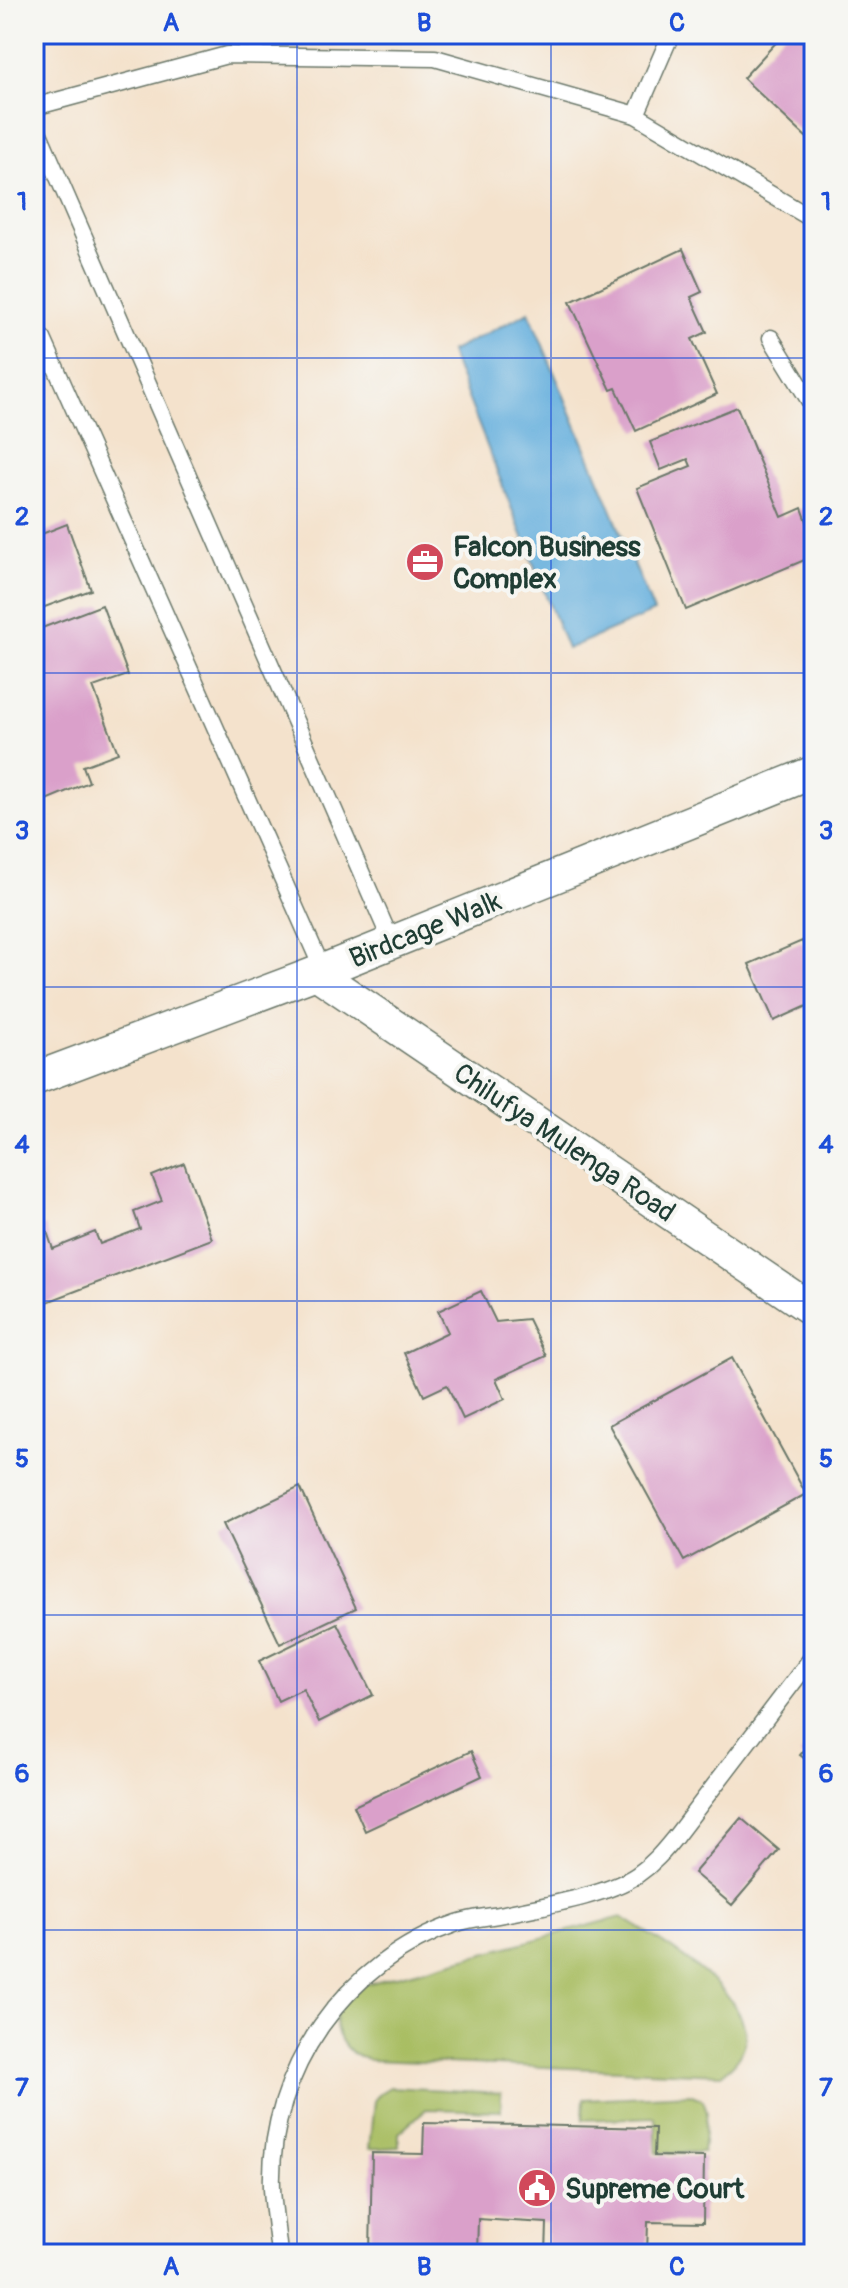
<svg xmlns="http://www.w3.org/2000/svg" width="848" height="2288" viewBox="0 0 848 2288" font-family="Pangolin,sans-serif">
	<style>
		.green { fill: #a8bd62; stroke: #647d4b; stroke-width: 2 }
		.water { fill: #65afdd; stroke: #427688; stroke-width: 2 }
		.building { fill: #daa0ca }
		.lines { fill: none; stroke-linecap: round; stroke-linejoin: round }
		.service-casing { stroke: #6a7769; stroke-width: 19 }
		.minor-casing { stroke: #6a7769; stroke-width: 35 }
		.service { stroke: #fff; stroke-width: 16 }
		.minor { stroke: #fff; stroke-width: 32 }
		.grid { fill: none; stroke: #1d4ed8; stroke-width: 2; stroke-opacity: 0.55 }
		.labels { text-anchor: middle; stroke-width: 8; stroke-linejoin: round; paint-order: stroke }
		.poi-label { font-size: 28px; font-weight: bold; fill: #1f3d34; stroke: #f6f6f2; text-anchor: start }
		.street-label { font-size: 28px; fill: #1f3d34; stroke: #f6f6f2 }
		.neatline { fill: none; stroke: #1d4ed8; stroke-width: 3 }
		.grid-label { font-size: 26px; text-anchor: middle; font-weight: bold; fill: #1d4ed8 }
	</style>
	<rect width="100%" height="100%" fill="#f6f6f2"/>
	<filter id="ink" filterUnits="userSpaceOnUse"><feTurbulence type="fractalNoise" baseFrequency=".0125" numOctaves="2"/><feDisplacementMap in="SourceGraphic" scale="16" xChannelSelector="R" yChannelSelector="G"/><feConvolveMatrix kernelMatrix="1 2 1 2 8 2 1 2 1" color-interpolation-filters="sRGB"/></filter>
	<filter id="wash" filterUnits="userSpaceOnUse"><feTurbulence type="fractalNoise" baseFrequency=".006" numOctaves="4" result="noise"/><feDisplacementMap in="SourceGraphic" scale="32" xChannelSelector="R" yChannelSelector="G"/><feGaussianBlur stdDeviation="1.8" result="paint"/><feColorMatrix in="noise" values="0 0 0 0 0 0 0 0 0 0 0 0 0 0 0 0 0 1.4 0 .05"/><feComposite in="paint" operator="in"/></filter>
	<g filter="url(#wash)">
		<rect width="100%" height="100%" fill="#f4e2cc"/>
		<g class="green">
			<path d="M621,1917C662,1942 801,2020 721,2074L370,2060C366,2058 361,2058 357,2056C342,2048 328,2023 340,2007C346,1999 356,1992 363,1985Z"/>
			<polygon points="390,2087 501,2093 501,2111 426,2109 399,2133 399,2147 369,2149 374,2101 380,2093"/>
			<polygon points="690,2094 703,2100 707,2111 703,2152 657,2153 655,2117 583,2120 584,2099"/>
		</g>
		<polygon class="water" points="529,312 654,612 567,649 450,352"/>
		<g id="blocks">
			<g class="building">
				<polygon points="784,34 814,34 814,129 806,137 743,78"/>
				<polygon points="683,249 702,292 691,297 707,332 692,339 717,394 636,431 616,388 611,390 570,302"/>
				<polygon points="737,407 782,517 802,508 814,540 814,556 686,610 637,488 691,466 688,459 661,470 650,442"/>
				<polygon points="67,524 91,590 42,608 34,588 34,537"/>
				<polygon points="102,605 128,675 93,687 118,753 83,766 89,782 34,805 34,631"/>
				<polygon points="802,941 811,960 814,959 814,1003 774,1021 749,964"/>
				<polygon points="184,1163 212,1239 34,1307 34,1230 45,1226 53,1249 95,1232 100,1244 140,1229 134,1212 162,1201 152,1176"/>
				<polygon points="481,1291 496,1322 528,1319 546,1356 496,1379 505,1399 463,1419 447,1385 424,1396 404,1353 448,1332 438,1311"/>
				<polygon points="732,1358 806,1494 684,1561 609,1425"/>
				<polygon points="300,1487 356,1608 280,1644 223,1524"/>
				<polygon points="337,1623 373,1695 319,1722 303,1689 278,1701 259,1661"/>
				<polygon points="814,1738 814,1766 800,1755"/>
				<polygon points="471,1751 482,1776 365,1831 354,1806"/>
				<polygon points="741,1818 779,1850 732,1905 694,1873"/>
				<polygon points="424,2123 655,2128 654,2156 704,2157 703,2223 648,2222 647,2254 546,2254 547,2223 478,2219 477,2254 370,2254 372,2153 423,2154"/>
			</g>
		</g>
	</g>
	<g filter="url(#ink)">
		<use href="#blocks" fill-opacity="0" stroke="#6a7769" stroke-width="2"/>
		<g class="lines">
			<defs>
				<g id="service">
					<polyline points="34,107 227,55 435,58 636,115 814,220"/>
					<polyline points="636,115 671,34"/>
					<polyline points="34,122 392,943"/>
					<polyline points="34,333 43,339 323,970"/>
					<polyline points="771,338 814,408"/>
					<path d="M279,2254C277,2232 273,2210 272,2188C268,2070 346,1961 457,1923C472,1918 489,1917 504,1914C542,1906 606,1896 637,1875C653,1864 664,1851 676,1836L814,1655"/>
				</g>
				<g id="minor">
					<polyline points="316,973 814,1311"/>
					<polyline points="34,1079 316,973 814,772"/>
				</g>
			</defs>
			<use href="#service" class="service-casing"/>
			<use href="#minor" class="minor-casing"/>
			<use href="#service" class="service"/>
			<use href="#minor" class="minor"/>
		</g>
	</g>
	<path class="grid" d="M297,34V2254M551,34V2254M34,358H814M34,673H814M34,987H814M34,1301H814M34,1615H814M34,1930H814"/>
	<defs>
		<symbol id="office-disc" viewBox="-11 -11 22 22"><circle r="9.5" fill="#d1495b" stroke="#f6f6f2"/><path d="M-6-3h4V-5.5h4V-3h4V5H-6ZM-1-4.5V-3h2v-1.5ZM-6 0V1H6V0Z" fill="#fff"/></symbol>
		<symbol id="civic-disc" viewBox="-11 -11 22 22"><circle r="9.5" fill="#d1495b" stroke="#f6f6f2"/><path d="M-.6-6.5H3V-4.5H.6V-3L4-1V1h2V6H-6V1h2V-1L-.6-3ZM-1.2 2.5V6h2.4V2.5Z" fill="#fff"/></symbol>
	</defs>
	<g fill-rule="evenodd">
		<use href="#office-disc" x="403" y="540" width="44" height="44"/>
		<use href="#civic-disc" x="515" y="2166" width="44" height="44"/>
	</g>
	<g class="labels">
		<g class="poi-label">
			<text x="453" y="556">Falcon Business<tspan x="453" dy="32">Complex</tspan></text>
			<text x="565" y="2198">Supreme Court</text>
		</g>
		<g class="street-label">
			<text transform="translate(425 929) rotate(-22)" y="10">Birdcage Walk</text>
			<text transform="translate(565 1142) rotate(34)" y="10">Chilufya Mulenga Road</text>
		</g>
	</g>
	<rect width="848" height="2288" fill="none" stroke="#f6f6f2" stroke-width="88"/>
	<rect x="44" y="44" width="760" height="2200" class="neatline"/>
	<g class="grid-label">
		<text x="171" y="31">A</text>
		<text x="424" y="31">B</text>
		<text x="677" y="31">C</text>
		<text x="22" y="210">1</text>
		<text x="826" y="210">1</text>
		<text x="22" y="525">2</text>
		<text x="826" y="525">2</text>
		<text x="22" y="839">3</text>
		<text x="826" y="839">3</text>
		<text x="22" y="1153">4</text>
		<text x="826" y="1153">4</text>
		<text x="22" y="1467">5</text>
		<text x="826" y="1467">5</text>
		<text x="22" y="1782">6</text>
		<text x="826" y="1782">6</text>
		<text x="22" y="2096">7</text>
		<text x="826" y="2096">7</text>
		<text x="171" y="2275">A</text>
		<text x="424" y="2275">B</text>
		<text x="677" y="2275">C</text>
	</g>
</svg>
